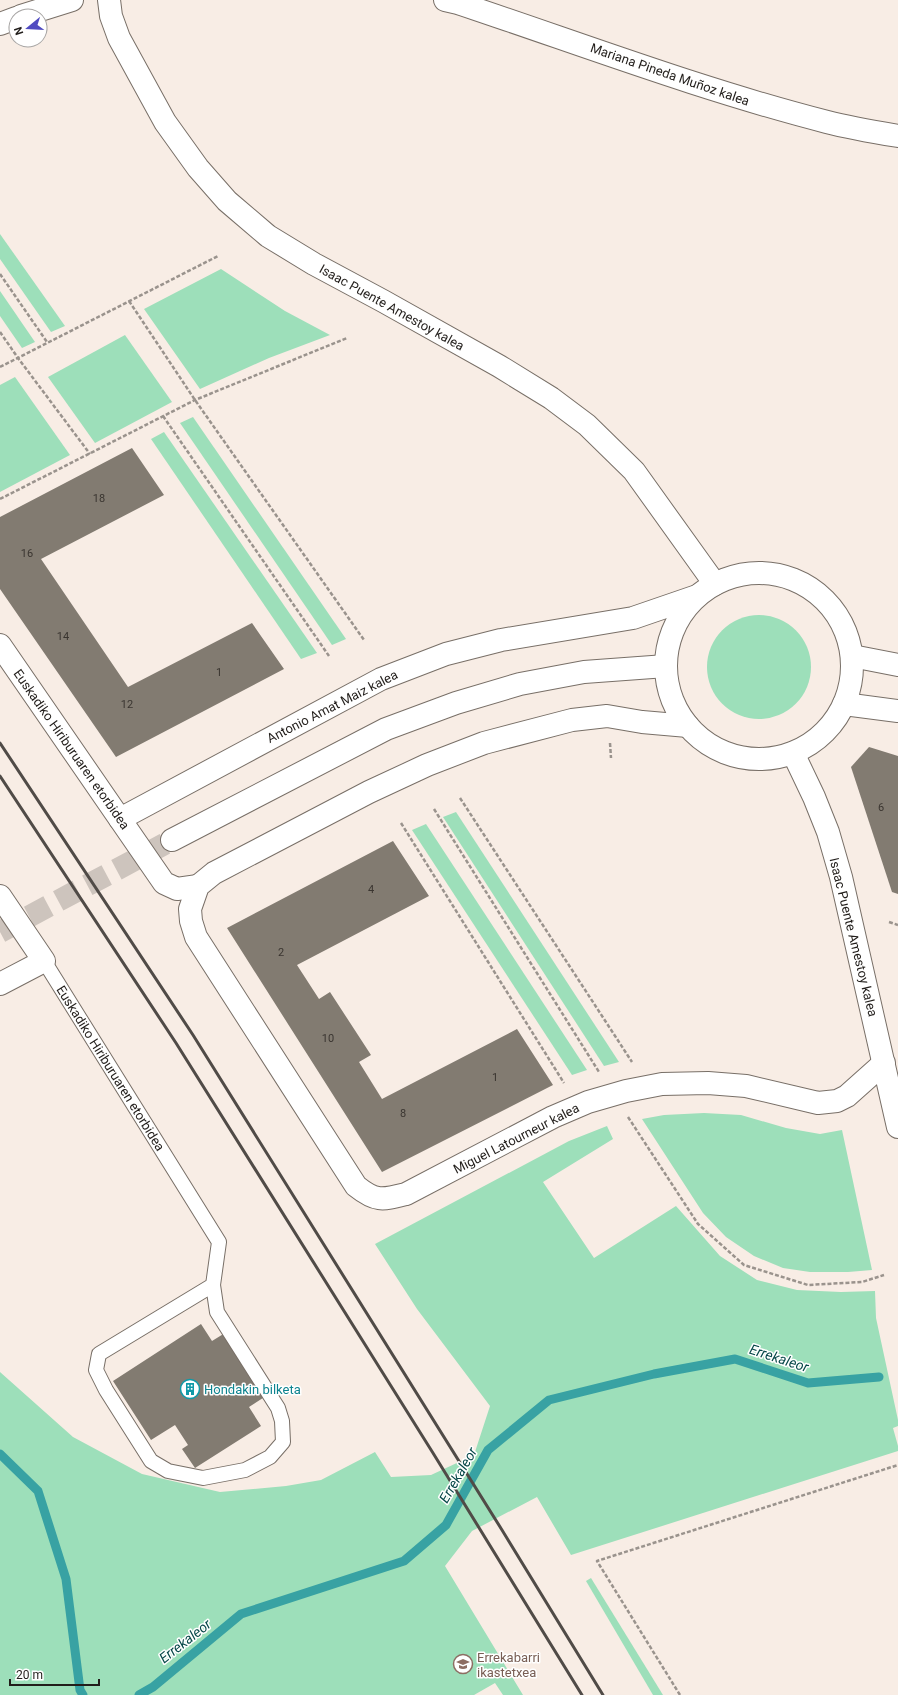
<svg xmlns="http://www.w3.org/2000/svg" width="898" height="1695" viewBox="0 0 898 1695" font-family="Roboto,sans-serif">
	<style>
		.green { fill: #9ddfba }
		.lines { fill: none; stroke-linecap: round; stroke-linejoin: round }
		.stream { stroke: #38a2a3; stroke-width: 9 }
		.building { fill: #827b71 }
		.minor-tunnel { stroke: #cdc4bd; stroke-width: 22; stroke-dasharray: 22 11; stroke-linecap: butt }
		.service-casing { stroke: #786f67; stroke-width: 16 }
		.minor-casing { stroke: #786f67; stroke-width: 24 }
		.path { stroke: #9a938d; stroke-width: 2.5; stroke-dasharray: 4 2; stroke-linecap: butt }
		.service { stroke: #fff; stroke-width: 14 }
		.minor { stroke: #fff; stroke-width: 22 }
		.rail { stroke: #504b47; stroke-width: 3 }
		.labels { text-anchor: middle; stroke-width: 3; stroke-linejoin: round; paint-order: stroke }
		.number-label { font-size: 11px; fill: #3a3530 }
		.street-label { font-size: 13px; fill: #221e1b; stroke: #fff }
		.culture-label { font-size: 13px; fill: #0d838f; stroke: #fff; text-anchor: start }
		.education-label { font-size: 13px; fill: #785e54; stroke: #fff; text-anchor: start }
		.water-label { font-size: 14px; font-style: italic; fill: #064748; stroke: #fff }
	</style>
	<rect width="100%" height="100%" fill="#f8ede5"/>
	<g class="green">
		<polygon points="0,234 65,326 51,332 0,259"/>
		<polygon points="221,269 285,311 330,335 269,358 200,389 144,309"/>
		<polygon points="0,291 35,342 22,348 0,316"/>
		<polygon points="125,335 172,402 95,443 48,377"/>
		<polygon points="15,377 70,455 0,492 0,385"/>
		<polygon points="193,417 346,639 332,645 180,423"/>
		<polygon points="164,432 317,653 301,659 151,439"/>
		<circle cx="759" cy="667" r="52"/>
		<polygon points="456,812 619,1062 604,1066 443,817"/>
		<polygon points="426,824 587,1070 572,1075 412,830"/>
		<polygon points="704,1113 741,1115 786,1128 820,1134 842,1130 872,1270 848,1272 810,1272 783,1268 754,1256 726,1237 703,1213 642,1119 664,1115"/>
		<polygon points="607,1126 613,1139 543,1182 594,1258 676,1206 720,1256 757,1280 797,1290 841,1292 875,1291 876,1318 898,1420 898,1426 893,1428 898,1446 898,1451 571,1555 537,1497 472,1531 445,1566 523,1695 503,1695 495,1683 474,1695 0,1695 0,1372 73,1437 142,1474 220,1492 286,1486 321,1480 375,1452 391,1477 431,1475 474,1455 490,1406 417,1309 375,1244 569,1141"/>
		<polygon points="591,1578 663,1695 653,1695 586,1581"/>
	</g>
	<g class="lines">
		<g class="stream">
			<polyline points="0,1454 38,1491 66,1579 80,1690 83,1695"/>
			<polyline points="139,1695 153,1687 241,1614 404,1561 446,1525 488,1450 549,1400 654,1374 735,1359 808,1383 879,1377"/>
		</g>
	</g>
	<g class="building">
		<polygon points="132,448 164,495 41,559 128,687 252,623 284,669 116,757 0,589 0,517"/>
		<polygon points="869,747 898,756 898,894 892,892 851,767"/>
		<polygon points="393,841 429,896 297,965 319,999 330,992 371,1055 359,1062 382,1099 517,1029 553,1085 382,1172 227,928"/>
		<polygon points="201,1324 212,1341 225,1333 266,1396 249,1407 261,1426 195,1468 182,1449 188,1445 175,1425 151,1440 113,1381"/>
	</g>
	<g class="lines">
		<polyline class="minor-tunnel" points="0,932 172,840"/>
		<defs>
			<polyline id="service" points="44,961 219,1242 213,1285 99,1354 96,1370 106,1390 151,1461 168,1471 203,1478 245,1470 270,1457 283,1442 282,1421 278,1408 217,1312 213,1285"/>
			<g id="minor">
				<polyline points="109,0 111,16 119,38 165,122 198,168 227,201 268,236 314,264 383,301 499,366 551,398 587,425 634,471 715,584"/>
				<path d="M445,0L458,3C581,44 702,90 827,122C850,128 874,132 898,136"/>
				<polyline points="21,16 72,0"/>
				<polyline points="0,24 16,18"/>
				<circle cx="759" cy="666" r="93"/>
				<polyline points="0,645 164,883 177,889 198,886"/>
				<polyline points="852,656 898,665"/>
				<polyline points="844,704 898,711"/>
				<path d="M688,726L642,722L607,716L572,720L484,743L427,765L369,792L214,873L198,886L190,909L191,921L196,937L356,1186C376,1202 382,1200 406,1194L553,1117L588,1102L626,1091L662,1084L708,1083L746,1086L818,1103L837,1101L847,1096L884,1063"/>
				<polyline points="793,753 814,797 828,832 841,877 898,1127"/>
				<polyline points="120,819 381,679 446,654 501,640 633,618 697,596"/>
				<polyline points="172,840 386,729 456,703 520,684 584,672 666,666"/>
				<polyline points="0,896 44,961 0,984"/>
			</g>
		</defs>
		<use href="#service" class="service-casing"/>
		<use href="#minor" class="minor-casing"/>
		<g class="path">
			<polyline points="0,274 47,342"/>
			<polyline points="129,301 195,400 364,640"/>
			<polyline points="0,332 18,358 90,454"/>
			<polyline points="0,367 218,256"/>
			<polyline points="163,416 329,656"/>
			<polyline points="0,499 195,400 347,338"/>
			<polyline points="610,743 611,758"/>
			<polyline points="460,798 632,1062"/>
			<polyline points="434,809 599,1072"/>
			<polyline points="401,823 564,1083"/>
			<polyline points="889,922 898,925"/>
			<polyline points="628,1117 698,1224 744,1265 808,1285 862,1282 884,1275"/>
			<polyline points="680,1695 597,1561 898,1465"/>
		</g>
		<use href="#service" class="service"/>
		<use href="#minor" class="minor"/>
		<g class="rail">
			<polyline points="0,743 193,1035 502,1530 603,1695"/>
			<polyline points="0,776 176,1043 433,1453 582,1695"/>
		</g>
	</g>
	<defs>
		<symbol id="building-ring" viewBox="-11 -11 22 22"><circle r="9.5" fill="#fff" stroke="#0f9aa8" stroke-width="1.5"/><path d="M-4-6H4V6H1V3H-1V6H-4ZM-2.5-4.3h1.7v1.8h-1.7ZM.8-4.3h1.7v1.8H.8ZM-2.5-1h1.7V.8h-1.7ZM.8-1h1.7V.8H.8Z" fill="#0f9aa8"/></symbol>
		<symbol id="school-ring" viewBox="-11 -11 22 22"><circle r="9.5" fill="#fff" stroke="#8d6e63" stroke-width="1.5"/><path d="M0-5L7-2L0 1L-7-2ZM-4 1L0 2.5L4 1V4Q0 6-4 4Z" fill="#8d6e63"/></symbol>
	</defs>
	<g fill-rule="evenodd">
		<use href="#building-ring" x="179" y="1378" width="22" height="22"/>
		<use href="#school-ring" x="452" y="1653" width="22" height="22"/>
	</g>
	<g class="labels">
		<g class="number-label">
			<text x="99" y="502">18</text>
			<text x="27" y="557">16</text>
			<text x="63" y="640">14</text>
			<text x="219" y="676">1</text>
			<text x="127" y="708">12</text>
			<text x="881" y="811">6</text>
			<text x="371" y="893">4</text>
			<text x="281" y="956">2</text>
			<text x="328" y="1042">10</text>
			<text x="495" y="1081">1</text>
			<text x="403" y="1117">8</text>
		</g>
		<g class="street-label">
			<text transform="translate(670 74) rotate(19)" y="5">Mariana Pineda Muñoz kalea</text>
			<text transform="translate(392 307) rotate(29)" y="5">Isaac Puente Amestoy kalea</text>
			<text transform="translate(332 706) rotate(-27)" y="5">Antonio Amat Maiz kalea</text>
			<text transform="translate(72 749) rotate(55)" y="5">Euskadiko Hiriburuaren etorbidea</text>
			<text transform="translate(854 937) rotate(76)" y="5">Isaac Puente Amestoy kalea</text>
			<text transform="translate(111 1068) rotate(58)" y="5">Euskadiko Hiriburuaren etorbidea</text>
			<text transform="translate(516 1138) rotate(-27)" y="5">Miguel Latourneur kalea</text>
		</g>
		<g class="culture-label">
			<text x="204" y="1394">Hondakin bilketa</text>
		</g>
		<g class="education-label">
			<text x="477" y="1662">Errekabarri<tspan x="477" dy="15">ikastetxea</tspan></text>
		</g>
		<g class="water-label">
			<text transform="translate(779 1358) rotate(18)" y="5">Errekaleor</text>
			<text transform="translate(458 1475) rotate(-60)" y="5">Errekaleor</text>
			<text transform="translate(185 1641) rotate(-38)" y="5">Errekaleor</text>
		</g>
	</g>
	<g transform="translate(28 28) rotate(252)"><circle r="19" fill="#ffffff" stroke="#a7a5a4"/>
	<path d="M0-3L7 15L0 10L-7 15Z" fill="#504bc1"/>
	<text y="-6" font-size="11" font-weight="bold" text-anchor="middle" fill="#221e1b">N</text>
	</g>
	<path d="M10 1679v6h89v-6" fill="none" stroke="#221e1b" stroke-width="2"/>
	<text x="16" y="1679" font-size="12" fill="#221e1b" stroke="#ffffff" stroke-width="3" paint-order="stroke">20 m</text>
</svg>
